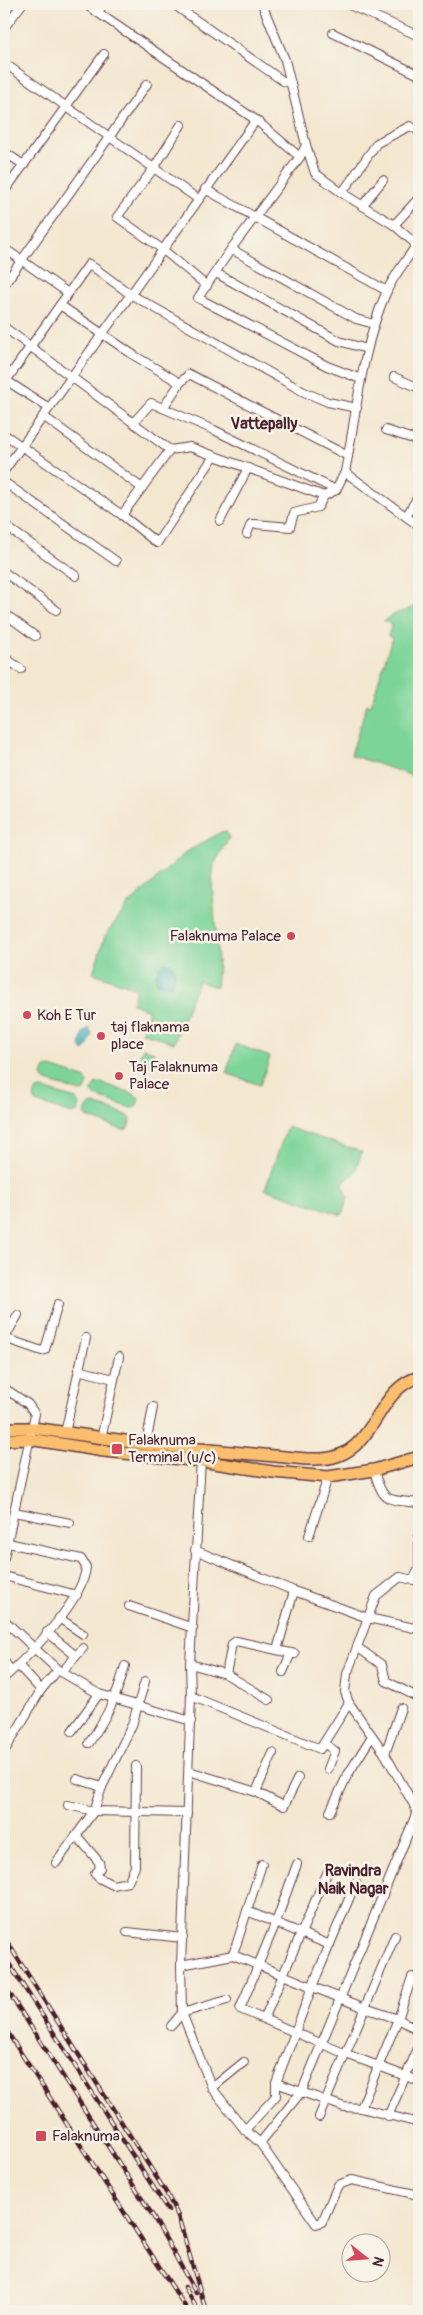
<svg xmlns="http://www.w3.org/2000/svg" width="423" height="2315" viewBox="0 0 423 2315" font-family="Pangolin,sans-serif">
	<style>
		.green { fill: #7dd499; stroke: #647a62 }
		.water { fill: #40b0bc; stroke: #456874 }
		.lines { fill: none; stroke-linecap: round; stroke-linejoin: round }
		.minor-casing { stroke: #633d44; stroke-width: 10 }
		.highway-casing { stroke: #633d44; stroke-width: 14 }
		.minor { stroke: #fff; stroke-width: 8 }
		.highway { stroke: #fbbe6e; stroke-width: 11 }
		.rail-casing { stroke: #4a1f2b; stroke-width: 4.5 }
		.rail { stroke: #f7f3e8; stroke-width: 2.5; stroke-dasharray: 8; stroke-linecap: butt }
		.poi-dot { fill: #d1495b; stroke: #f7f3e8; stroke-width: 2 }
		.labels { text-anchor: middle; stroke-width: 5; stroke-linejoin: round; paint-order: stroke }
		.poi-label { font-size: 15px; fill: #4a1f2b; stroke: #f7f3e8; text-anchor: start }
		.neighbourhood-label { font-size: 16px; font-weight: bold; fill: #4a1f2b; stroke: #f7f3e8 }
	</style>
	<rect width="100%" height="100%" fill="#f7f3e8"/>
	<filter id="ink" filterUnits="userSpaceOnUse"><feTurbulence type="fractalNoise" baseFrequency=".02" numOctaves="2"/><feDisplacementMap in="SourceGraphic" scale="10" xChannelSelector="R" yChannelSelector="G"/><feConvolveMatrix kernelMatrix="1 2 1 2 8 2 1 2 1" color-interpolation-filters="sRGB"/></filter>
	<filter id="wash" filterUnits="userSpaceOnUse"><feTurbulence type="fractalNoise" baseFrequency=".0096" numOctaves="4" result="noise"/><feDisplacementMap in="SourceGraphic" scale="20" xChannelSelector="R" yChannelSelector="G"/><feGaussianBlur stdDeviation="1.12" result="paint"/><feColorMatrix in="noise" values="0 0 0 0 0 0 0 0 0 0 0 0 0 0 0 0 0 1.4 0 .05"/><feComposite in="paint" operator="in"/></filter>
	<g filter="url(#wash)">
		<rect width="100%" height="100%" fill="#f3e7d0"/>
		<g class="green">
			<path d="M419,603V778L351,755L367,704L371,705L392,638L388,636L392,624L384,621C395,611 408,612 419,603Z"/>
			<polygon points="221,832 226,832 229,838 214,864 212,882 218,961 216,987 198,981 174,1043 142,1032 149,1010 132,1004 136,988 93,973 105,936 127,906 185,853"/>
			<polygon points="236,1044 270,1057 260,1085 226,1073"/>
			<polygon points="143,1048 154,1052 150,1065 138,1061"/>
			<polygon points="51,1067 84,1078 88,1082 85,1091 80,1092 44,1080 42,1075 45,1068"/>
			<polygon points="101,1083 134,1094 139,1098 136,1107 131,1108 95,1096 92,1091 95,1084"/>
			<polygon points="43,1089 76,1099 80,1103 77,1112 72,1114 36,1102 34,1097 37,1090"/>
			<polygon points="94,1104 127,1115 131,1119 128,1128 123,1130 87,1117 85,1113 88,1106"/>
			<polygon points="287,1127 362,1152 354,1174 344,1181 343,1187 348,1197 342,1215 265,1189"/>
		</g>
		<g class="water">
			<path d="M164,962L172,964C177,972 175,978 172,986L157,983C154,973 158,969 164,962Z"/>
			<polygon points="89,1028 92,1034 87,1048 83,1051 80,1046 83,1032"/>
		</g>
	</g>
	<g filter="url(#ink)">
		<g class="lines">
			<defs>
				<g id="minor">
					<polyline points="85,4 256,120 300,157"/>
					<polyline points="173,4 283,81 291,83"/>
					<polyline points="262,4 285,60 306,145 315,173 342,193 394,225 419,247"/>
					<polyline points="347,4 419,36"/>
					<polyline points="98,13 103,4"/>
					<polyline points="4,28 22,4"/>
					<polyline points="333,33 419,75"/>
					<polyline points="4,63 198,199"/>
					<polyline points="181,125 154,168 117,217 162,249 207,286"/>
					<polyline points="306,145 300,157 231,249 198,298 327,366 361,379"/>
					<polyline points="4,152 24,165"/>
					<polyline points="205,189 387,291"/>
					<polyline points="4,192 104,54"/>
					<polyline points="342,193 377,143 410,126 419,131"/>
					<polyline points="362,206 383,180"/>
					<polyline points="394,225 419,198"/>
					<path d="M417,244C407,260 393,276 386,293C361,350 357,412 345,472L419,526"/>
					<polyline points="4,248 68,293"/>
					<polyline points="231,249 356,319 374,324"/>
					<polyline points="216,273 339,341 367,349"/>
					<polyline points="4,285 147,84"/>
					<polyline points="60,305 135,356 180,383 189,374 348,456"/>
					<polyline points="4,327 170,450 190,447 324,496 336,490 345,472"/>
					<polyline points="394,377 419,388"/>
					<polyline points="4,379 49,408"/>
					<polyline points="6,381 89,264 130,294 304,392 328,402 357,408"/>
					<polyline points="163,408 180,383"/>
					<polyline points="43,416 142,488"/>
					<polyline points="134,422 151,403 214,430 336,490"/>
					<polyline points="386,430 419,441"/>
					<polyline points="4,434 122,515 157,543 214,456"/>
					<polyline points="4,471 256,120"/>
					<polyline points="4,482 116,561"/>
					<polyline points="122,515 170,450"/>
					<polyline points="407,515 419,495"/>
					<polyline points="220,521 248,468"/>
					<polyline points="4,525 76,576"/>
					<polyline points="247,534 251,524 255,524 290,527 294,513 318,507 324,496"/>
					<polyline points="4,572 56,610"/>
					<polyline points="4,613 35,636"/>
					<polyline points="4,657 21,669"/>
					<polyline points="4,1338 42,1351 45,1350 58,1304"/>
					<polyline points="4,1339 18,1315"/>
					<polyline points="78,1370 114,1379"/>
					<polyline points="4,1388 28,1404 35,1414 4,1558"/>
					<polyline points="65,1433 86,1338"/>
					<polyline points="101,1439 119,1357"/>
					<polyline points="146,1444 153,1407"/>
					<polyline points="201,1459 190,1664 191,1696 181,1965 182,2013 212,2088 245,2130 260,2143 316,2224 322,2222 338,2185 352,2180 419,2195"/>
					<path d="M374,1470C383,1504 387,1499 419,1503"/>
					<polyline points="14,1512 70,1523"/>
					<polyline points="309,1536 328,1477"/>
					<polyline points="195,1550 294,1591 368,1618 419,1629"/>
					<polyline points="419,1569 413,1580 400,1577 376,1596 347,1674 345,1692 349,1703 385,1754 419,1814"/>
					<polyline points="419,1569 419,1535"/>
					<polyline points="4,1576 77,1595"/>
					<polyline points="294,1591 277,1650 295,1654"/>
					<polyline points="129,1606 193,1628"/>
					<polyline points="59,1618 83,1634"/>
					<polyline points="4,1620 58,1670 99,1694 191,1721"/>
					<polyline points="47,1632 76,1656"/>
					<polyline points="357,1647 382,1665 386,1681 419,1698"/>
					<polyline points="4,1661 11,1671"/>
					<polyline points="190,1664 226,1674 232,1644 236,1641 277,1650"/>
					<polyline points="18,1665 41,1690"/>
					<polyline points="62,1672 83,1648"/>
					<polyline points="283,1672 291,1653"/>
					<polyline points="226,1674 269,1700"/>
					<path d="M4,1678C28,1657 84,1599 86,1567L81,1559L8,1543"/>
					<polyline points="191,1696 320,1749 349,1703"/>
					<polyline points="4,1728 11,1739"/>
					<polyline points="72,1731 99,1694"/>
					<path d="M89,1743C108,1715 116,1698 125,1666"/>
					<polyline points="325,1744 335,1751 328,1769"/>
					<polyline points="4,1752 41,1690 58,1670"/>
					<polyline points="273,1753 256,1792 284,1806 298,1778"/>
					<polyline points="385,1754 401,1708"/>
					<polyline points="189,1771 256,1792"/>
					<polyline points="77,1779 102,1787"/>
					<polyline points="68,1805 94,1811 187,1813"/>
					<polyline points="330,1812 347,1776 372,1736"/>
					<polyline points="77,1836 99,1862 100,1868 95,1874 99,1878 113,1885 128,1882 135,1867 136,1766"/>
					<polyline points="56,1863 94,1811 102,1787 132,1725 145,1681"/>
					<polyline points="297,1864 276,1922 240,2009 346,2054 419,2081"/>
					<polyline points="247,1911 330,1945"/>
					<polyline points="127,1932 183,1938"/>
					<polyline points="233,1955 262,1864"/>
					<polyline points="181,1965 233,1955 365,2008 398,2019 419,2030"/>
					<polyline points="264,2019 328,1871"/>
					<polyline points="171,2026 182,2013 227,2000"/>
					<polyline points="276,2083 344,2107 361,2108 419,2123"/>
					<polyline points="212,2088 244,2062"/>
					<polyline points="361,2108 398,2019 412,1977"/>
					<polyline points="388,2116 419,2046"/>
					<polyline points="319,2117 395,1936"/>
					<polyline points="245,2130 276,2096 276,2083 312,1987 356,1882"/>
					<polyline points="260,2143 302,2091 417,1812"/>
				</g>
				<g id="highway">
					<path d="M4,1428H33L146,1444L306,1459C317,1459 327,1460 337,1456C376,1444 379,1388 419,1377"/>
					<polyline points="4,1440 29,1439 104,1451 201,1461 273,1472 328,1477 374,1470 419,1457"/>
				</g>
			</defs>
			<use href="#minor" class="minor-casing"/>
			<use href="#highway" class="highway-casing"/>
			<use href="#minor" class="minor"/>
			<use href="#highway" class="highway"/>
			<defs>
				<g id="rail">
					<polyline points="4,1937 167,2194 178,2216 206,2311"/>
					<polyline points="4,1956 168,2210"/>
					<polyline points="4,1985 153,2216 196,2293"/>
					<polyline points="4,2027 188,2311"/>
					<polyline points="185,2287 198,2311"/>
				</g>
			</defs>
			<use href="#rail" class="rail-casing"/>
			<use href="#rail" class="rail"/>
		</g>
	</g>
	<g class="poi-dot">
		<circle cx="291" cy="936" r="5"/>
		<circle cx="27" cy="1015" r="5"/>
		<circle cx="101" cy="1036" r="5"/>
		<circle cx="119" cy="1076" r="5"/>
		<rect x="111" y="1443" width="12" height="12" rx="2.5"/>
		<rect x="35" y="2130" width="12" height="12" rx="2.5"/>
	</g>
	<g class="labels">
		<g class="poi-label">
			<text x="281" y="941" text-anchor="end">Falaknuma Palace</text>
			<text x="37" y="1020">Koh E Tur</text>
			<text x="111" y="1032">taj flaknama<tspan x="111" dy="17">place</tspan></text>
			<text x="129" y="1072">Taj Falaknuma<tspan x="129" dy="17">Palace</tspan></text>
			<text x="128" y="1445">Falaknuma<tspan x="128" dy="17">Terminal (u/c)</tspan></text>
			<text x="52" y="2141">Falaknuma</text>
		</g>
		<g class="neighbourhood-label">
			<text x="264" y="429">Vattepally</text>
			<text x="353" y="1876">Ravindra<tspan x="353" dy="18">Naik Nagar</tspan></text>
		</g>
	</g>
	<rect width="423" height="2315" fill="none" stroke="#f7f3e8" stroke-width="20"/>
	<g transform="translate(366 2258) rotate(107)"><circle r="24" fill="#f7f3e8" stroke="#b29e9c"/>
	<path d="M0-4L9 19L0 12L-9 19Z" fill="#d1495b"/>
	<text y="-8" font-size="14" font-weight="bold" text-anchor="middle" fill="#4a1f2b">N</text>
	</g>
</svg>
